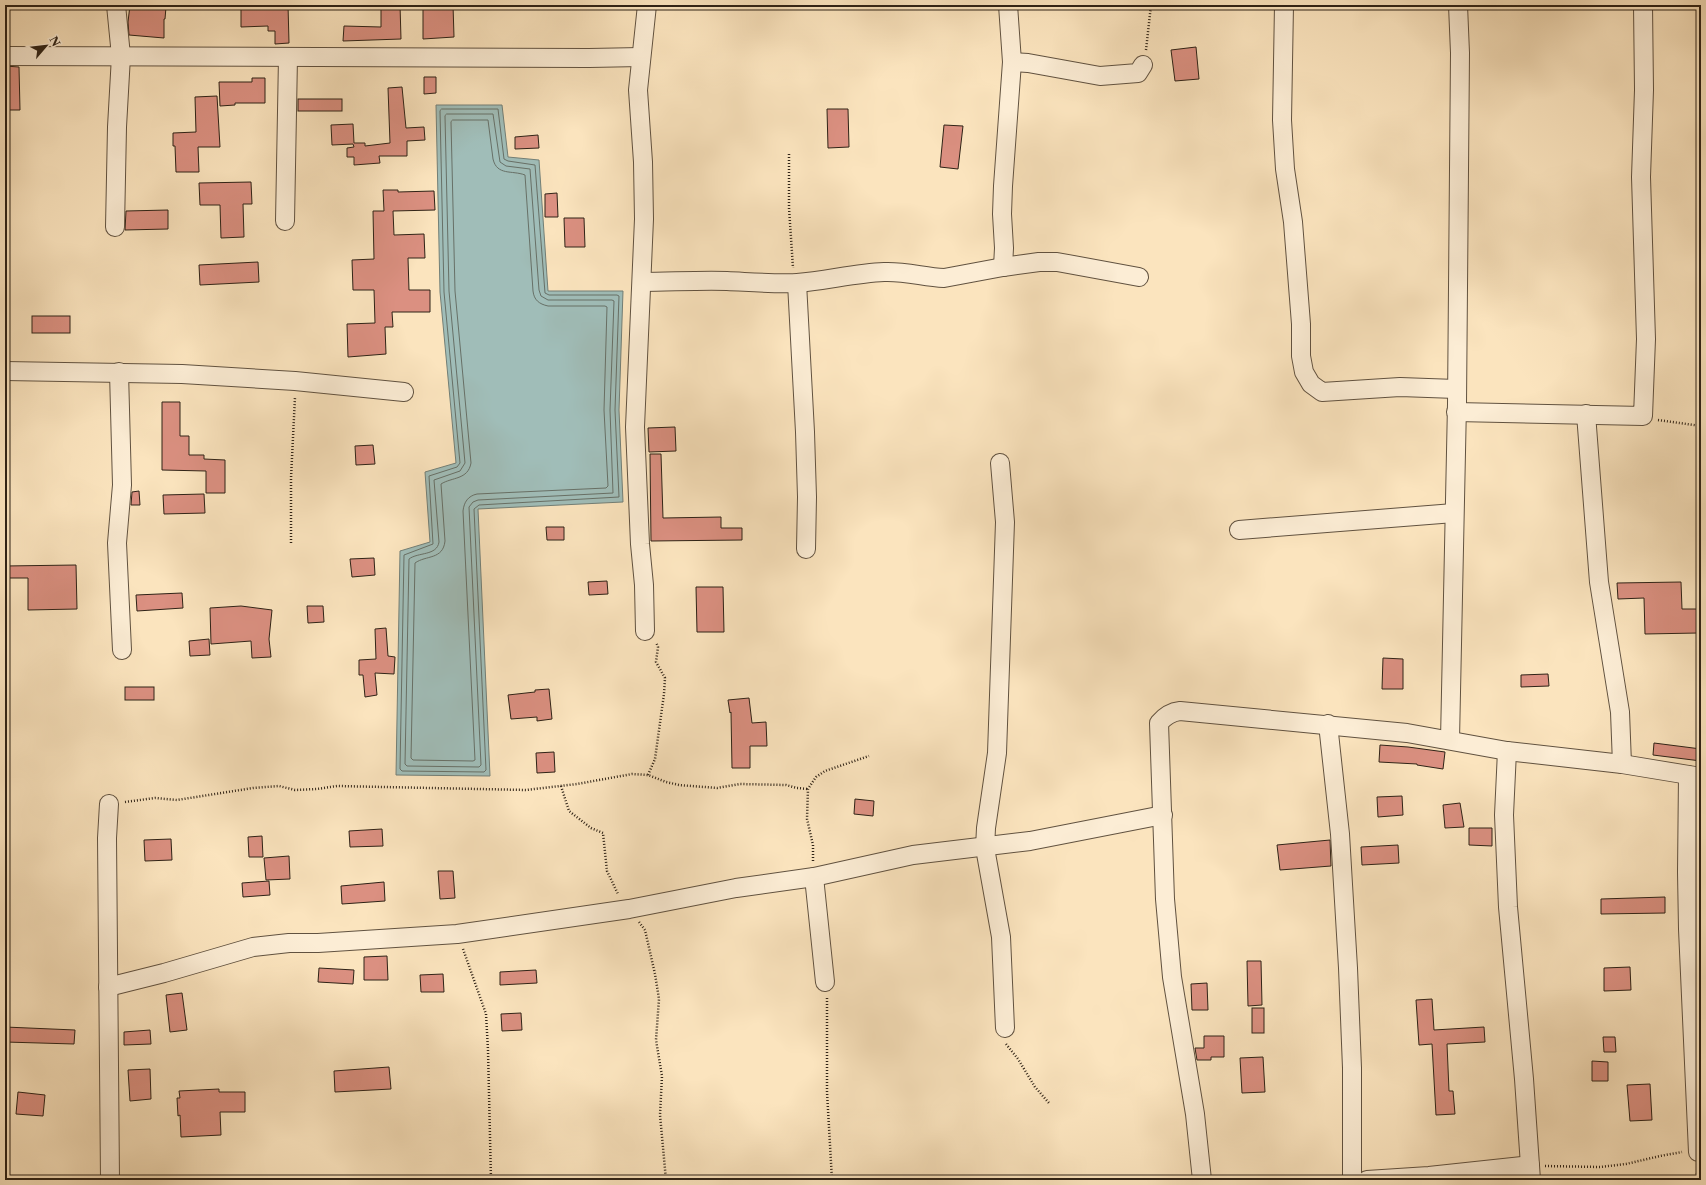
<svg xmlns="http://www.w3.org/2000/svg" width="1706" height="1185" viewBox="0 0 1706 1185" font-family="'Libre Caslon Text',serif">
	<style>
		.water { fill: #a0bdb8; stroke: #727f77 }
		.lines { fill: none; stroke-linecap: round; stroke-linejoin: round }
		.shore { stroke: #677067; stroke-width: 1 }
		.building { fill: #db9081; stroke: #2e2216 }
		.minor-casing { stroke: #615240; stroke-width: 20 }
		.path { stroke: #2e2216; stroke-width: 2.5; stroke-dasharray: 1 2; stroke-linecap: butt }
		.minor { stroke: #fcedd5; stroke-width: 18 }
	</style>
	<rect width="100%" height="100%" fill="#fbe4be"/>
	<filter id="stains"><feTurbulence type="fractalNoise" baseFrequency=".005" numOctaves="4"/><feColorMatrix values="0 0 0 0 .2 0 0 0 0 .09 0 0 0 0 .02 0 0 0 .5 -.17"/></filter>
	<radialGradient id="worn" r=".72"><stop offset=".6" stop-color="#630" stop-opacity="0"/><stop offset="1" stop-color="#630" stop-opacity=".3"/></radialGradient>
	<polygon class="water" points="436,105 502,105 508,157 539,160 548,291 623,291 619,410 623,502 478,509 490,776 396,775 400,551 430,542 425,472 456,463 440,292"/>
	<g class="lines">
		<g class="shore">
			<polygon points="442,109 498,109 504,159 508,161 535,165 545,293 549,295 617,295 619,296 615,410 619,497 479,505 474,509 486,770 484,772 402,771 400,769 404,555 433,544 429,476 457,467 460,463 444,292 440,111"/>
			<path d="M447,114H493L500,162L506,166L530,169L539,290L541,296L548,300H612L614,301L610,410L613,493L478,500L473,502L469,507L481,765L479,767L407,766L405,764L409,559C418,552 437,556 439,542L434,480L460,471L465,463L449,291L445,116Z"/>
			<path d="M453,120H488L493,159C497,176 512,170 525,175L533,291C534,300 539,304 548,306H605L607,307L604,410L608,486L606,488L477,494C468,496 464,502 463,511L475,760L473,761L413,760L411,758L415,563C426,555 443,560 445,541L441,484C452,477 468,480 471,463L455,291L451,122Z"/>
		</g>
	</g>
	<g class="building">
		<polygon points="130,5 166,7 165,19 164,19 164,38 129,35 128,22"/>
		<polygon points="241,5 288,5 289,43 275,44 275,31 268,31 268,26 241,27"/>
		<polygon points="381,5 400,5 401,39 343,41 344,26 381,27"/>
		<polygon points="423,5 453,5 454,37 423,39"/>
		<polygon points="1196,47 1199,79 1175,81 1171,50"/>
		<polygon points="5,66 19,67 20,110 5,110"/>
		<polygon points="424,77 436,77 436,93 424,94"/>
		<polygon points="252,78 265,78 265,103 235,103 235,105 220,106 219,82 252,82"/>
		<polygon points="402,87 406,128 424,127 425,140 407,141 407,156 379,156 380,163 354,165 354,157 347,157 347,148 354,147 353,144 332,145 331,125 353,124 354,143 365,143 365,146 390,143 388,88"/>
		<polygon points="217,96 220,147 198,147 199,172 176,172 175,146 173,146 173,133 196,132 195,97"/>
		<rect x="298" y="99" width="44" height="12"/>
		<polygon points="827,109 848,109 849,147 828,148"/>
		<polygon points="944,125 963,126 958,169 940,167"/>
		<polygon points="538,135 539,148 515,149 515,137"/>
		<polygon points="251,182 252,204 243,204 244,237 221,238 220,205 200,205 199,183"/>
		<polygon points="383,190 398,190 398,192 434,191 435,210 393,211 394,235 424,234 425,258 408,258 409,290 430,290 430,312 392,312 393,327 385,327 386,354 348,357 347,324 375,323 374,290 353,290 352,260 374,259 373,211 384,211"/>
		<polygon points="557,193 558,217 545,217 545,194"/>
		<polygon points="168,210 168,229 125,230 126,211"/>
		<polygon points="564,218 584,218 585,247 565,247"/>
		<polygon points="258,262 259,282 200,285 199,265"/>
		<rect x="32" y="316" width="38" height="17"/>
		<polygon points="162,402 180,402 180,436 189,436 189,455 204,455 204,459 225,460 225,493 206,493 206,471 162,470"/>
		<polygon points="675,427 676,451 649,452 648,428"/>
		<polygon points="373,445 375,464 356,465 355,446"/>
		<polygon points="650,454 661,454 663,518 721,517 721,528 742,528 742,540 651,541"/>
		<polygon points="139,491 140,505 131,505 132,492"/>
		<polygon points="204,494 205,513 164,514 163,495"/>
		<polygon points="546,527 564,527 564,540 547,540"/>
		<polygon points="374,558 375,575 352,577 350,559"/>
		<polygon points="76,565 77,609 28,610 28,578 5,578 5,566"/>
		<polygon points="607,581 608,594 589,595 588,582"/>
		<polygon points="1681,582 1682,609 1697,609 1698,633 1645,634 1644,598 1618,599 1617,583"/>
		<polygon points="696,587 723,587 724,632 697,632"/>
		<polygon points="182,593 183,608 137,611 136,595"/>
		<polygon points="241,606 272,610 269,639 271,657 252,658 251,641 211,644 210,608"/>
		<polygon points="307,606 323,606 324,622 308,623"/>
		<polygon points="386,628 388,656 395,657 394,674 375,673 377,695 365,697 363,675 359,675 359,660 376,659 375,629"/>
		<polygon points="209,639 210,655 190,656 189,641"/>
		<polygon points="1383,658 1403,659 1403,689 1382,689"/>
		<polygon points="1548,674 1549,686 1521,687 1521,675"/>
		<rect x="125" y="687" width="29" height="13"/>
		<polygon points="549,689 552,719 537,721 537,717 511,719 508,695 535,692 535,690"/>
		<polygon points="749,698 752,723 766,722 767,746 750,746 750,768 732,768 731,712 730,713 728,700"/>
		<polygon points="1654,743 1701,749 1701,761 1653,755"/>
		<polygon points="1380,745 1408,747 1445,752 1443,769 1417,765 1417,764 1379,762"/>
		<polygon points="554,752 555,772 537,773 536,753"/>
		<polygon points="1402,796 1403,815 1378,817 1377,797"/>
		<polygon points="855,799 874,801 873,816 854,814"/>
		<polygon points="1460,803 1464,827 1445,828 1443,805"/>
		<polygon points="1469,828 1492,828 1492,846 1469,845"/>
		<polygon points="382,829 383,846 350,847 349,831"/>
		<polygon points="262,836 263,857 249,857 248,837"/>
		<polygon points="171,839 172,860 145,861 144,840"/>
		<polygon points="1330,840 1331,866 1280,870 1277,845"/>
		<polygon points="1398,845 1399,863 1362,865 1361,847"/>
		<polygon points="289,856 290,879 266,880 264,858"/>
		<polygon points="438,871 453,871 455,898 440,899"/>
		<polygon points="269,881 270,895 243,897 242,883"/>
		<polygon points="384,882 385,901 342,904 341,886"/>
		<polygon points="1665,897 1665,913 1601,914 1601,899"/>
		<polygon points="387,956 388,980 364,980 364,957"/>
		<polygon points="1247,961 1261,961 1262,1005 1248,1006"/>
		<polygon points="1630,967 1631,990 1604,991 1604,968"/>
		<polygon points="319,968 354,970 353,984 318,982"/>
		<polygon points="536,970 537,983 500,985 500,972"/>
		<polygon points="443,974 444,992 421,992 420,975"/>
		<polygon points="1207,983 1208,1010 1192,1010 1191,984"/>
		<polygon points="182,993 187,1030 170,1032 166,995"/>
		<polygon points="1432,999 1434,1030 1484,1027 1485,1042 1447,1044 1449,1091 1453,1091 1455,1114 1436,1115 1432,1044 1419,1045 1416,1000"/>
		<rect x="1252" y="1008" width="12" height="25"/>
		<polygon points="521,1013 522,1030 502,1031 501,1014"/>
		<polygon points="5,1027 75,1030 74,1044 5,1042"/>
		<polygon points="150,1030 151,1044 124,1045 124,1032"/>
		<polygon points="1204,1036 1224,1036 1224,1057 1211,1057 1211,1060 1197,1060 1195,1048 1204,1048"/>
		<polygon points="1603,1037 1615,1037 1616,1052 1604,1052"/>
		<polygon points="1263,1057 1265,1092 1242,1093 1240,1058"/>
		<polygon points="1592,1061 1608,1062 1608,1081 1592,1081"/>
		<polygon points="389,1067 391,1089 335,1092 334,1071"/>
		<polygon points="150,1069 151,1099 130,1101 128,1070"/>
		<polygon points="1650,1084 1652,1120 1630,1121 1627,1085"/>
		<polygon points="219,1089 219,1092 245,1092 245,1112 220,1112 221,1135 181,1137 180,1115 178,1116 177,1098 180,1098 179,1091"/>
		<polygon points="18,1092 45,1095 43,1116 16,1114"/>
	</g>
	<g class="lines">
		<defs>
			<g id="minor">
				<polyline points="1284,5 1282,120 1285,169 1293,222 1301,324 1301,356 1304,372 1311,384 1322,392 1400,387 1456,389"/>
				<polyline points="5,56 589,58 641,57"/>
				<polyline points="1012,62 1028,63 1100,76 1138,73 1143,65"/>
				<polyline points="285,221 288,57"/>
				<polyline points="115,227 117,127 121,56 116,5"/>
				<polyline points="1003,267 1004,248 1002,214 1003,186 1012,62 1008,5"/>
				<path d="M642,282C670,282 699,280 727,281C750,282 773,284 797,283C826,281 855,273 884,272C905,271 924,277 944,278L1003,267L1039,262H1057L1139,277"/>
				<polyline points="797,283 805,432 807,497 806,549"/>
				<polyline points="5,371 182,374 295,381 404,392"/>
				<polyline points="119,372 122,485 117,543 122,650"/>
				<polyline points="1456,412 1643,416 1646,339 1641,177 1644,90 1643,5"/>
				<polyline points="1586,414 1599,582 1620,712 1622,764"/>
				<polyline points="1000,463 1005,522 997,753 986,828 985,848 1001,937 1005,1028"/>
				<polyline points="1239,530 1454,513"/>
				<polyline points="645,631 644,585 640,544 635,427 644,219 643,162 638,90 647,5"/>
				<polyline points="1328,724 1340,834 1348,968 1352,1068 1352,1180"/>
				<polyline points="1450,740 1457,404 1460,53 1458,5"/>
				<polyline points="1507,751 1504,815 1508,907 1524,1079 1531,1180"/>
				<polyline points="1688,775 1687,872 1688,929 1698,1152 1701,1152"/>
				<polyline points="109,804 107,838 110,1180"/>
				<polyline points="814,877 825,982"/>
				<polyline points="108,987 164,973 253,947 289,943 318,943 457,934 629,909 736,888 814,877 913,855 1030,841 1163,815"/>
				<path d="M1202,1180L1195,1114L1172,977L1165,899L1159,723C1165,716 1171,712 1180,711L1407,733L1507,751L1622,764L1701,777"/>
				<polyline points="1367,1180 1429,1176 1530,1165"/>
			</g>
		</defs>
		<use href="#minor" class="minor-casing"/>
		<g class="path">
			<polyline points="1146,50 1151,5"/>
			<polyline points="789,154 789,208 793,268"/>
			<polyline points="1658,420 1701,426"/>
			<polyline points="291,543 291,478 295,397"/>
			<polyline points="648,775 655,759 664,694 665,678 656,662 658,647 656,642"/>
			<polyline points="561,786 569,811 591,828 603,833 607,871 618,894"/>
			<polyline points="125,802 155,798 177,800 253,788 279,786 295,790 317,789 337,786 526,790 577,784 632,774 648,775 666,782 679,785 717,788 740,784 786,785 797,788 808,789"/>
			<polyline points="813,861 813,845 807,819 808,789 816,777 825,771 869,756"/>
			<polyline points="639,922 645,930 655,974 659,999 656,1040 662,1076 660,1115 666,1180"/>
			<polyline points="463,949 486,1014 488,1050 491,1180"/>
			<polyline points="827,998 827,1092 832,1180"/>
			<polyline points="1006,1044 1018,1059 1035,1087 1049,1103"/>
			<polyline points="1545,1166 1600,1167 1626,1164 1660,1156 1682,1152"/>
			<polyline points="1696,1180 1698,1167"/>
		</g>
		<use href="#minor" class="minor"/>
	</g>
	<rect width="1706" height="1185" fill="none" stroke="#fbe4be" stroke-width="20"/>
	<rect x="6" y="6" width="1694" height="1173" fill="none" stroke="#2e2216" stroke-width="2"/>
	<rect x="10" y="10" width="1686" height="1165" fill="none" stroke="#2e2216"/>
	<g transform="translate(46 46) rotate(62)" stroke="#fcedd5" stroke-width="3" paint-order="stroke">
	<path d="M0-3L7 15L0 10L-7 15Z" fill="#2e2216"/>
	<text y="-6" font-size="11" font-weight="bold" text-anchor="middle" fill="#2e2216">N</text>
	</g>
	<rect width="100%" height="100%" filter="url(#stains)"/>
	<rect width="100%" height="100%" fill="url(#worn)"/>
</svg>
